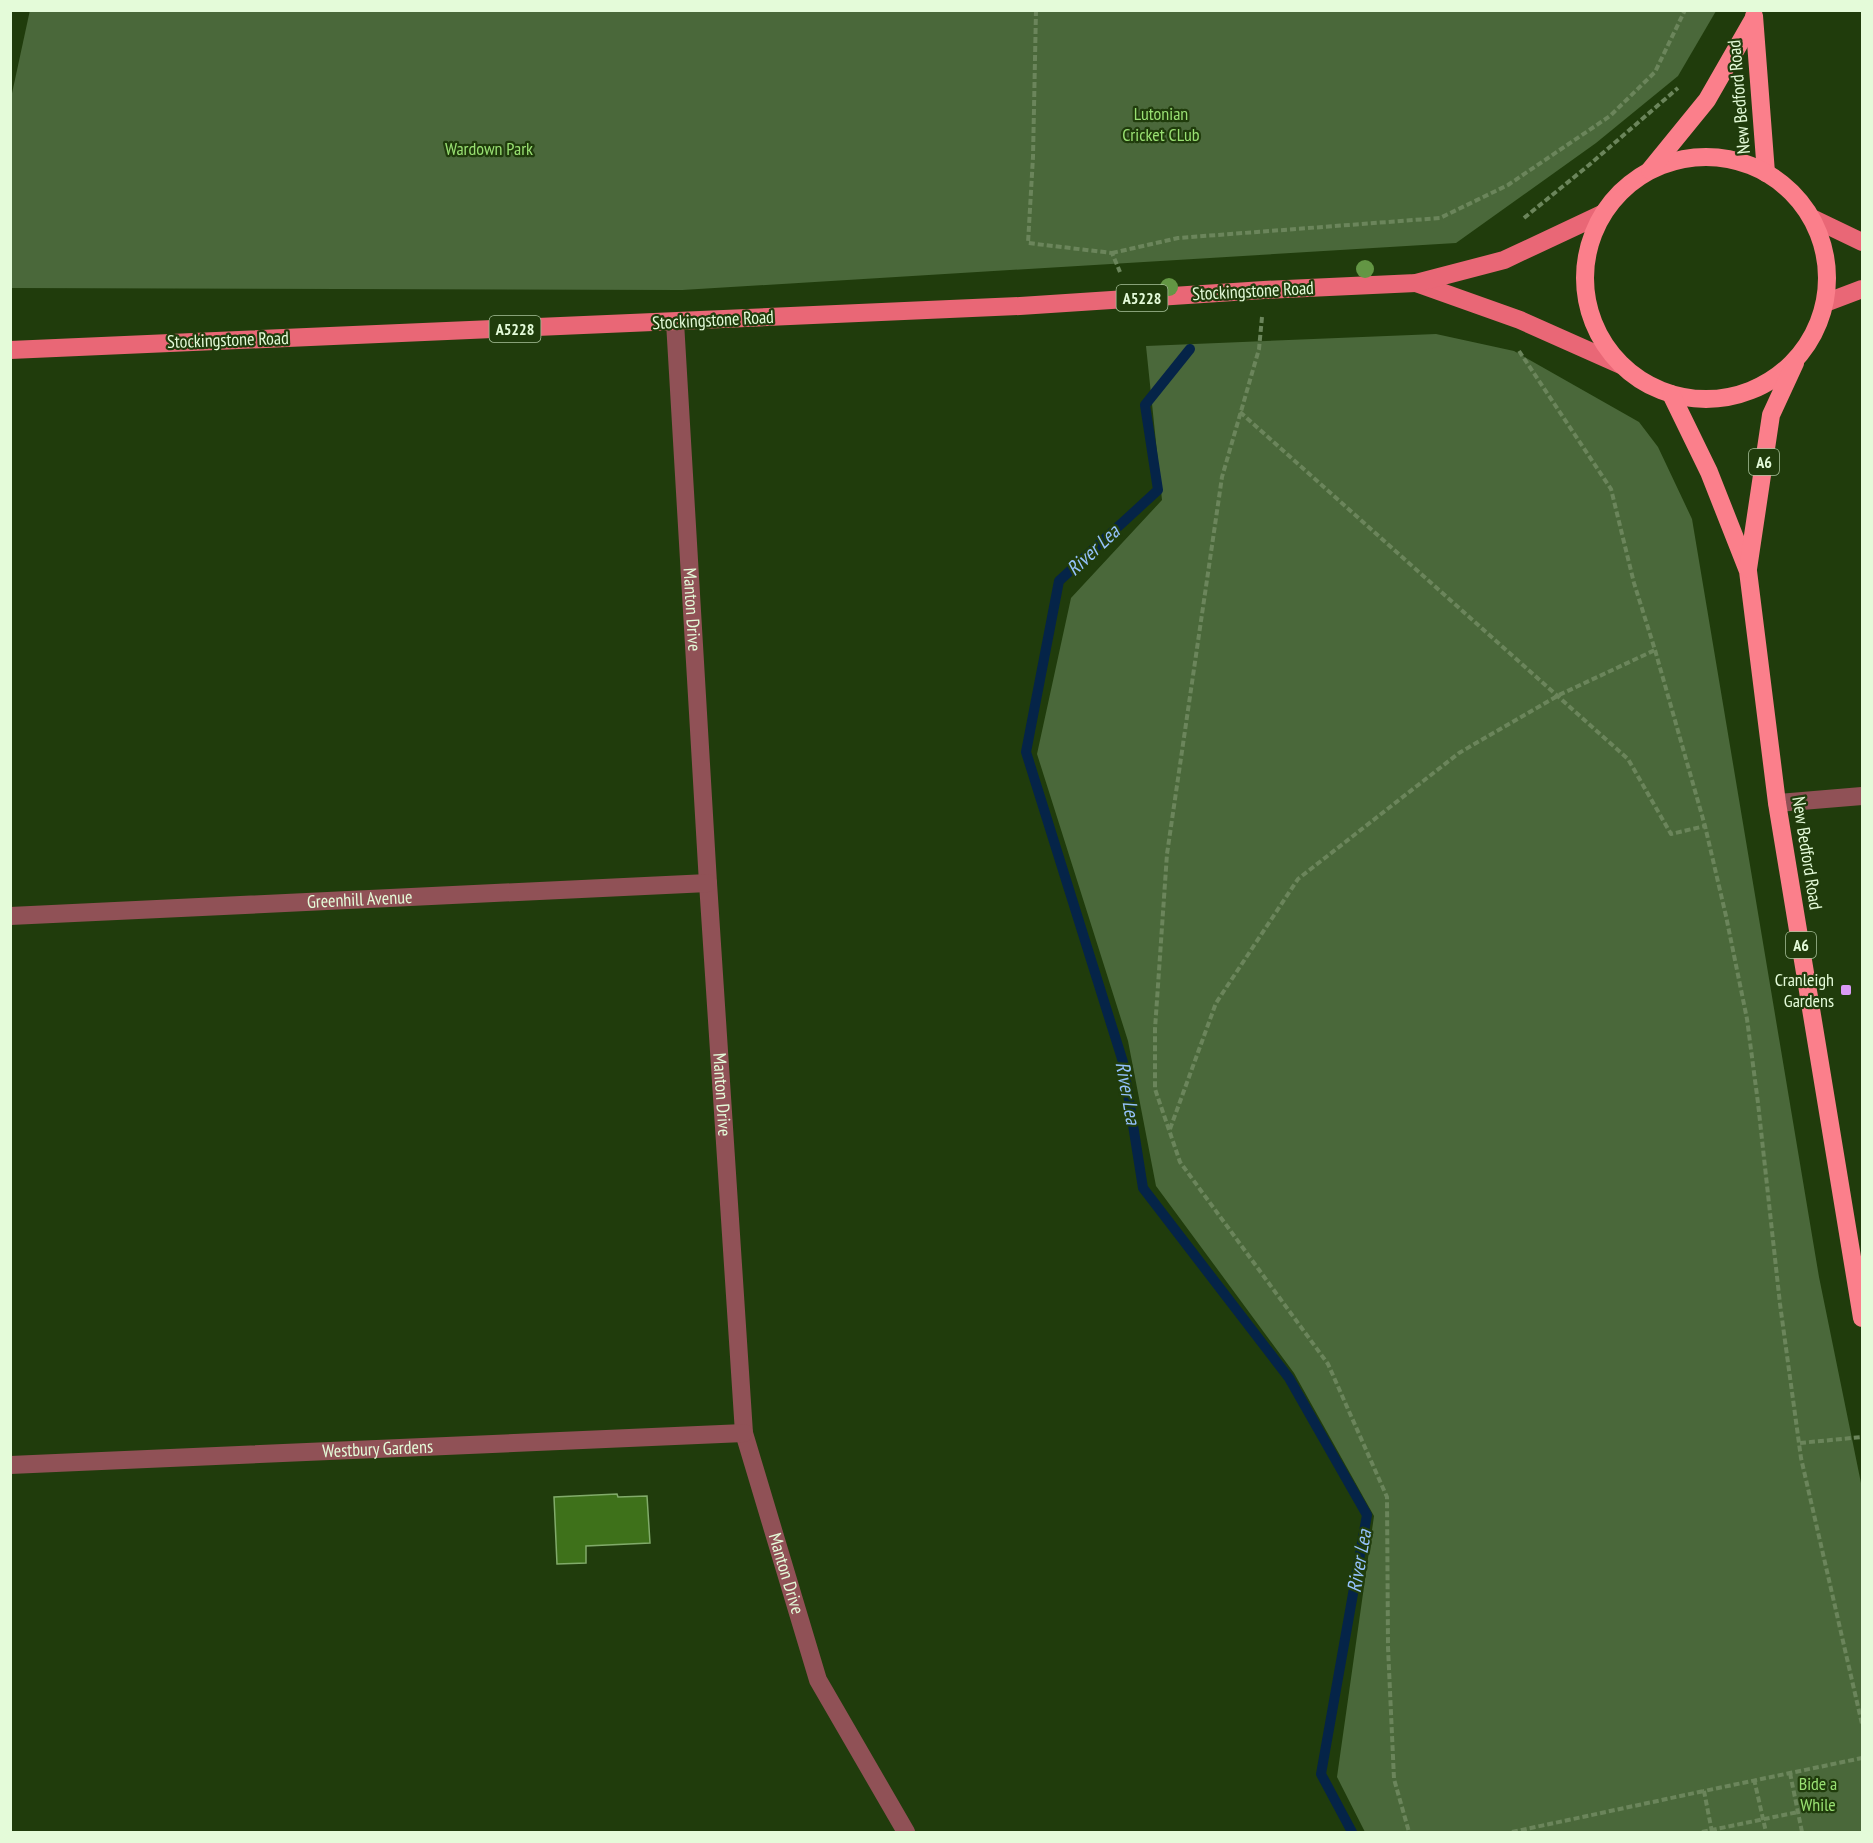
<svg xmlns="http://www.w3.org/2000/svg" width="1873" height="1843" viewBox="0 0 1873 1843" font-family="'PT Sans Narrow',sans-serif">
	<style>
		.green { fill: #4a683a }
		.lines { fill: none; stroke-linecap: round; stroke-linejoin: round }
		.stream { stroke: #052448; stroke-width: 10 }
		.building { fill: #3e711a; stroke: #81ab6a; stroke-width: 1.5 }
		.path { stroke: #6b855b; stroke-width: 4; stroke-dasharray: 6 3; stroke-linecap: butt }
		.street { stroke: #905156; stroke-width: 18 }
		.primary { stroke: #e96776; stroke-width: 18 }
		.highway { stroke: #fb7f8b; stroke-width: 18 }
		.tree { fill: #639644 }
		.poi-dot { fill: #da9af6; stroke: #203c0c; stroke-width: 2 }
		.labels { text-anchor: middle; stroke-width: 4.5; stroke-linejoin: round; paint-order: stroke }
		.shield { fill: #203c0c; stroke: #a9c29c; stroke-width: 1.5 }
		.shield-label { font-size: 16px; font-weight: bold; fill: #e4fbd9 }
		.street-label { font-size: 18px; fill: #e4fbd9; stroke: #203c0c }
		.park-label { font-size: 18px; fill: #99e072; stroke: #203c0c }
		.poi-label { font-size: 18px; fill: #e4fbd9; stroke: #203c0c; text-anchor: end }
		.water-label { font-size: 20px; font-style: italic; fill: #95c2fc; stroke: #203c0c }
	</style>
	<rect width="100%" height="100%" fill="#203c0c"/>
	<g class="green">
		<polygon points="30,10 1716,10 1716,11 1678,76 1596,143 1456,243 682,290 11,288 11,98"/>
		<polygon points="1436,334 1514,351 1639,422 1658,447 1692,519 1819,1277 1862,1488 1862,1832 1365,1832 1337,1777 1374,1516 1294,1373 1156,1186 1128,1041 1037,754 1071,598 1162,500 1146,346"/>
	</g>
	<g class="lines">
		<polyline class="stream" points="1190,349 1145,405 1158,490 1059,581 1026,752 1123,1062 1143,1188 1289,1378 1367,1515 1321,1774 1352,1832"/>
	</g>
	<polygon class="building" points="617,1494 618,1497 647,1496 650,1543 586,1546 586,1563 557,1564 554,1497"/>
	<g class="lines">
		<g class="path">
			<polyline points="1036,10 1033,157 1028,243 1112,253 1120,272"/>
			<polyline points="1524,218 1589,165 1678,88"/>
			<polyline points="1112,253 1178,238 1440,218 1508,185 1610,116 1655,72 1685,10"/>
			<polyline points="1262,317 1259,349 1222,477 1167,854 1155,1029 1155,1089 1180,1162 1328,1364 1387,1497 1388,1647 1394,1779 1409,1832"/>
			<polyline points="1519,351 1611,489 1634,583 1655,650 1705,826 1726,916 1747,1019 1758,1103 1780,1304 1801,1458 1862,1724"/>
			<polyline points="1240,412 1628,759 1671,834 1705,826"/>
			<polyline points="1170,1129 1216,1003 1298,879 1459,753 1559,695 1655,650"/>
			<polyline points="1800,1443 1862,1437"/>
			<polyline points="1790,1773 1802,1832"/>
			<polyline points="1754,1779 1766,1832"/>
			<polyline points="1512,1832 1704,1791"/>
			<polyline points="1702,1832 1798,1812"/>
			<polyline points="1712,1832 1704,1791 1862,1758"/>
		</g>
		<g class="street">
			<path id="s1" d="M675,322L708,883L744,1433L818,1680L906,1832"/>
			<polyline points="1777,803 1862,796"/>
			<path id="s2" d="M10,916L708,883"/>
			<path id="s3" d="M10,1465L744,1433"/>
		</g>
		<g class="primary">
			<polyline points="1812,218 1862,242"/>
			<polyline points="1416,283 1520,320 1621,365"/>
			<polyline points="1825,303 1862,289"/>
			<polyline points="10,350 1020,306 1264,290 1416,283 1504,260 1602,214"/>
		</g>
		<g class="highway">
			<polyline points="1754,16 1766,173"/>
			<circle cx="1706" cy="278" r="121"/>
			<polyline points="1650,170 1707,100 1754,18"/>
			<polyline points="1671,394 1709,472 1748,571 1777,803 1862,1318"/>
			<polyline points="1748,569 1771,415 1795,363"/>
		</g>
	</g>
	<g class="tree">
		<circle cx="1365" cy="269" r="9"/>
		<circle cx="1169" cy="287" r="9"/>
	</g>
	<rect class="poi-dot" x="1840" y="984" width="12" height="12" rx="3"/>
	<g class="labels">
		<g class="shield">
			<rect x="1116.5" y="285" width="51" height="26" rx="4.5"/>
			<rect x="489.5" y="316" width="51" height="26" rx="4.5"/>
			<rect x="1749" y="449" width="30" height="26" rx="4.5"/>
			<rect x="1786" y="932" width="30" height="26" rx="4.5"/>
		</g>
		<g class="shield-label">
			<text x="1142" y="304">A5228</text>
			<text x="515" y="335">A5228</text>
			<text x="1764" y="468">A6</text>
			<text x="1801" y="951">A6</text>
		</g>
		<g class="street-label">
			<text transform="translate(1739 97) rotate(-95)" y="6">New Bedford Road</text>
			<text transform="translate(1253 291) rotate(-3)" y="6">Stockingstone Road</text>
			<text transform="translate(713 320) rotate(-3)" y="6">Stockingstone Road</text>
			<text transform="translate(228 340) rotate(-2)" y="6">Stockingstone Road</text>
			<text dy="6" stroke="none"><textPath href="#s1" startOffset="288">Manton Drive</textPath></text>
			<text transform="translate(1807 853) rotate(81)" y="6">New Bedford Road</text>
			<text dy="6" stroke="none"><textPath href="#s2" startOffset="350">Greenhill Avenue</textPath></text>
			<text dy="6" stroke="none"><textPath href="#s1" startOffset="774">Manton Drive</textPath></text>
			<text dy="6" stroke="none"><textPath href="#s3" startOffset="368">Westbury Gardens</textPath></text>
			<text dy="6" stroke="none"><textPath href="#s1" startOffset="1260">Manton Drive</textPath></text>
		</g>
		<g class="park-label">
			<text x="1161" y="120">Lutonian<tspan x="1161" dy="21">Cricket CLub</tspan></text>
			<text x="489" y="155">Wardown Park</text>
			<text x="1818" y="1790">Bide a<tspan x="1818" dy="21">While</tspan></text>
		</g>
		<g class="poi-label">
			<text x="1834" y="986">Cranleigh<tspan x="1834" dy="21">Gardens</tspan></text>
		</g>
		<g class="water-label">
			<text transform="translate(1093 550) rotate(-43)" y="7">River Lea</text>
			<text transform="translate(1128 1093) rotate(80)" y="7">River Lea</text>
			<text transform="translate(1359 1561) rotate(-80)" y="7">River Lea</text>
		</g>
	</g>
	<rect width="1873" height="1843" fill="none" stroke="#e4fbd9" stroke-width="24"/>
</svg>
